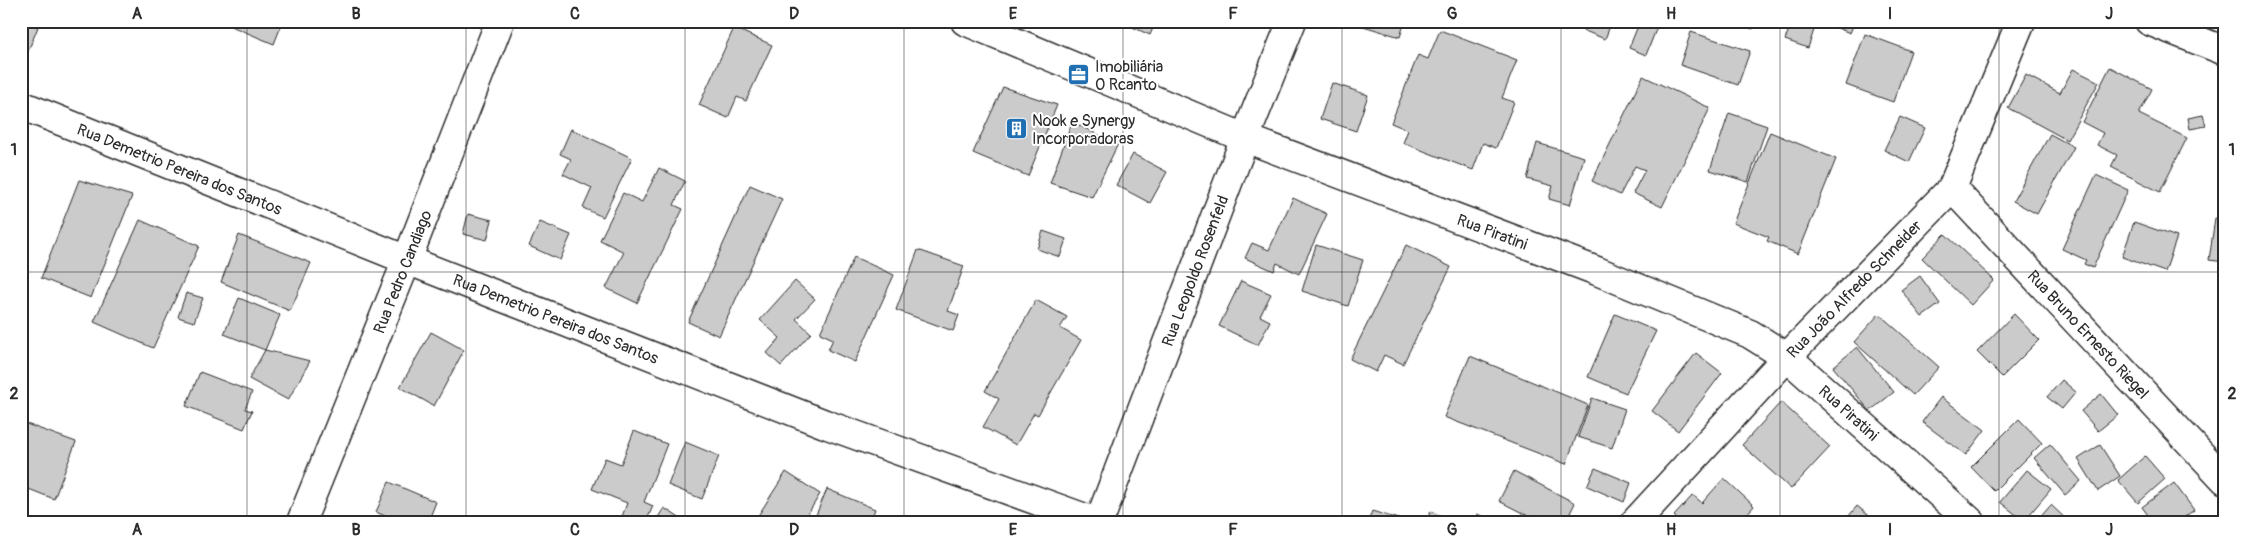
<svg xmlns="http://www.w3.org/2000/svg" width="2246" height="543" viewBox="0 0 2246 543" font-family="Pangolin,sans-serif">
	<style>
		.building { fill: #cbcbcb; stroke: #2b2b2b }
		.lines { fill: none; stroke-linecap: round; stroke-linejoin: round }
		.street-casing { stroke: #2b2b2b; stroke-width: 31 }
		.secondary-casing { stroke: #2b2b2b; stroke-width: 31 }
		.street { stroke: #fff; stroke-width: 28 }
		.secondary { stroke: #fff; stroke-width: 28 }
		.grid { fill: none; stroke: #2b2b2b; stroke-width: 1; stroke-opacity: 0.55 }
		.labels { text-anchor: middle; stroke-width: 4; stroke-linejoin: round; paint-order: stroke }
		.poi-label { font-size: 16px; fill: #2b2b2b; stroke: #fff; text-anchor: start }
		.street-label { font-size: 16px; fill: #2b2b2b; stroke: #fff }
		.neatline { fill: none; stroke: #2b2b2b; stroke-width: 2 }
		.grid-label { font-size: 16px; text-anchor: middle; font-weight: bold; fill: #2b2b2b }
	</style>
	<rect width="100%" height="100%" fill="#fff"/>
	<filter id="ink" filterUnits="userSpaceOnUse"><feTurbulence type="fractalNoise" baseFrequency=".02" numOctaves="2"/><feDisplacementMap in="SourceGraphic" scale="10" xChannelSelector="R" yChannelSelector="G"/><feConvolveMatrix kernelMatrix="1 2 1 2 8 2 1 2 1" color-interpolation-filters="sRGB"/></filter>
	<g filter="url(#ink)">
		<g class="building">
			<polygon points="21,21 38,27 22,66 21,66"/>
			<polygon points="219,21 283,21 274,44"/>
			<polygon points="1119,21 1156,21 1150,35"/>
			<polygon points="1353,21 1405,21 1400,37 1353,23"/>
			<polygon points="1574,21 1612,21 1605,39 1572,26"/>
			<polygon points="1640,21 1657,27 1646,55 1629,48"/>
			<polygon points="1730,21 1756,21 1753,29"/>
			<polygon points="1792,21 1799,21 1815,27 1808,48 1785,40"/>
			<polygon points="1819,21 1855,21 1850,33"/>
			<polygon points="734,28 772,45 746,101 737,97 728,118 699,105"/>
			<polygon points="1440,30 1517,60 1502,98 1514,102 1496,148 1483,143 1473,170 1403,143 1408,130 1391,123 1418,55 1428,59"/>
			<polygon points="1691,32 1750,51 1738,85 1680,65"/>
			<polygon points="1865,34 1911,51 1893,102 1846,85"/>
			<polygon points="2110,67 2152,89 2139,114 2187,138 2160,192 2111,167 2117,155 2097,145 2103,133 2082,122"/>
			<polygon points="2073,69 2099,82 2067,140 2008,108 2026,75 2060,93"/>
			<polygon points="1643,76 1710,108 1662,207 1633,193 1645,170 1635,166 1620,195 1592,181"/>
			<polygon points="1332,83 1368,95 1356,131 1320,119"/>
			<polygon points="1003,87 1057,105 1028,176 973,153"/>
			<polygon points="1729,113 1767,126 1748,182 1710,170"/>
			<polygon points="2203,115 2206,126 2190,129 2188,118"/>
			<polygon points="1900,117 1925,128 1909,162 1884,150"/>
			<polygon points="1072,122 1118,144 1092,197 1050,183"/>
			<polygon points="571,129 632,158 603,217 583,208 592,188 563,174 571,159 560,154"/>
			<polygon points="1770,132 1836,159 1798,254 1767,241 1769,237 1733,223"/>
			<polygon points="2050,134 2074,147 2037,214 2013,201"/>
			<polygon points="1537,143 1584,157 1570,205 1549,199 1553,186 1527,179"/>
			<polygon points="1133,154 1167,172 1150,203 1116,185"/>
			<polygon points="659,168 685,181 674,205 683,209 637,303 606,288 624,252 600,240 623,193 642,202"/>
			<polygon points="2096,175 2128,190 2093,268 2084,264 2086,260 2062,249"/>
			<polygon points="79,180 132,196 91,298 41,278"/>
			<polygon points="750,185 782,199 719,336 688,322"/>
			<polygon points="1293,198 1327,214 1299,274 1277,263 1274,271 1245,258 1252,243 1269,250"/>
			<polygon points="468,214 492,220 487,240 463,234"/>
			<polygon points="2215,218 2225,220 2225,262 2209,260"/>
			<polygon points="140,220 199,246 153,348 94,322"/>
			<polygon points="540,222 571,235 560,260 529,246"/>
			<polygon points="2134,222 2177,237 2165,272 2122,257"/>
			<polygon points="1043,231 1066,239 1060,257 1037,249"/>
			<polygon points="1945,234 1994,280 1971,305 1922,258"/>
			<polygon points="239,235 311,263 290,311 221,282"/>
			<polygon points="1316,245 1363,260 1348,306 1302,291"/>
			<polygon points="1406,245 1451,267 1403,364 1384,355 1376,372 1350,359"/>
			<polygon points="918,250 964,266 948,311 959,315 953,331 896,310"/>
			<polygon points="854,257 894,275 855,362 828,350 833,339 820,333"/>
			<polygon points="1920,276 1940,304 1922,317 1901,290"/>
			<polygon points="795,281 815,299 796,319 811,333 781,366 767,353 780,338 760,320"/>
			<polygon points="1241,281 1271,294 1260,316 1270,321 1258,345 1219,326"/>
			<polygon points="186,293 203,298 194,322 178,317"/>
			<polygon points="239,298 280,315 265,350 224,334"/>
			<polygon points="1036,300 1067,317 1060,328 1081,340 1038,415 1034,413 1016,445 983,427 999,399 985,391"/>
			<polygon points="1615,314 1656,331 1626,393 1588,377"/>
			<polygon points="1879,314 1939,367 1913,395 1854,342"/>
			<polygon points="2014,314 2039,340 2002,377 1977,352"/>
			<polygon points="431,332 464,350 434,406 400,387"/>
			<polygon points="1857,347 1894,392 1870,411 1833,367"/>
			<polygon points="265,350 310,361 288,400 249,379"/>
			<polygon points="1696,353 1722,373 1678,431 1652,411"/>
			<polygon points="1470,356 1588,405 1566,464 1444,417"/>
			<polygon points="200,372 252,392 245,409 252,411 244,429 186,406"/>
			<polygon points="2062,380 2076,392 2062,409 2047,397"/>
			<polygon points="2101,394 2118,415 2098,431 2081,411"/>
			<polygon points="1941,397 1985,430 1966,455 1922,422"/>
			<polygon points="1592,398 1625,409 1612,448 1578,437"/>
			<polygon points="1781,402 1830,447 1791,489 1742,445"/>
			<polygon points="2019,419 2042,443 1994,491 1971,467"/>
			<polygon points="21,422 76,442 54,499 21,486"/>
			<polygon points="634,431 667,444 644,502 653,506 646,522 620,522 627,503 592,489 605,458 621,464"/>
			<polygon points="685,442 719,456 702,499 668,485"/>
			<polygon points="2050,444 2081,481 2065,495 2034,458"/>
			<polygon points="2100,445 2120,476 2098,491 2078,459"/>
			<polygon points="2145,456 2165,479 2138,503 2118,480"/>
			<polygon points="1595,468 1631,483 1624,502 1587,486"/>
			<polygon points="2027,470 2051,489 2024,521 2000,502"/>
			<polygon points="1514,471 1575,503 1570,513 1586,522 1540,522 1499,501"/>
			<polygon points="786,472 820,494 803,522 754,522"/>
			<polygon points="1724,478 1754,506 1740,522 1680,522 1674,516 1693,495 1702,503"/>
			<polygon points="389,482 436,502 428,522 399,522 376,512"/>
			<polygon points="2174,483 2194,510 2178,522 2153,522 2142,507"/>
			<polygon points="827,489 875,509 870,522 813,522"/>
			<polygon points="2051,505 2069,522 2036,522"/>
			<polygon points="1857,506 1877,522 1844,522"/>
			<polygon points="664,508 681,519 679,522 655,522"/>
			<polygon points="1372,511 1405,521 1405,522 1368,522"/>
			<polygon points="1431,511 1449,520 1449,522 1426,522"/>
			<polygon points="1477,514 1498,522 1474,522"/>
		</g>
		<g class="lines">
			<defs>
				<g id="street">
					<path id="s1" d="M965,21L1245,138L1597,271L1750,334L1787,357L1971,522"/>
					<path id="s2" d="M21,105L407,260L825,424L1096,522"/>
					<path id="s3" d="M1952,188L2225,480"/>
					<path id="s4" d="M301,522L407,260L500,21"/>
				</g>
				<g id="secondary">
					<polyline points="2149,21 2225,51"/>
					<path id="s5" d="M1099,522L1245,138L1292,21"/>
					<path id="s6" d="M1635,522L1787,357L1952,188L2021,21"/>
				</g>
			</defs>
			<use href="#street" class="street-casing"/>
			<use href="#secondary" class="secondary-casing"/>
			<use href="#street" class="street"/>
			<use href="#secondary" class="secondary"/>
		</g>
	</g>
	<path class="grid" d="M247,21V522M466,21V522M685,21V522M904,21V522M1123,21V522M1342,21V522M1561,21V522M1780,21V522M1999,21V522M21,272H2225"/>
	<defs>
		<symbol id="office-square" viewBox="-11 -11 22 22"><rect x="-9" y="-9" width="18" height="18" rx="4" fill="#1f6fb2" stroke="#fff"/><path d="M-6-3h4V-5.5h4V-3h4V5H-6ZM-1-4.5V-3h2v-1.5ZM-6 0V1H6V0Z" fill="#fff"/></symbol>
		<symbol id="building-square" viewBox="-11 -11 22 22"><rect x="-9" y="-9" width="18" height="18" rx="4" fill="#1f6fb2" stroke="#fff"/><path d="M-4-6H4V6H1V3H-1V6H-4ZM-2.5-4.3h1.7v1.8h-1.7ZM.8-4.3h1.7v1.8H.8ZM-2.5-1h1.7V.8h-1.7ZM.8-1h1.7V.8H.8Z" fill="#fff"/></symbol>
	</defs>
	<g fill-rule="evenodd">
		<use href="#office-square" x="1066" y="62" width="25" height="25"/>
		<use href="#building-square" x="1004" y="116" width="25" height="25"/>
	</g>
	<g class="labels">
		<g class="poi-label">
			<text x="1095" y="72">Imobiliária<tspan x="1095" dy="18">O Rcanto</tspan></text>
			<text x="1032" y="126">Nook e Synergy<tspan x="1032" dy="18">Incorporadoras</tspan></text>
		</g>
		<g class="street-label">
			<text dy="6" stroke="none"><textPath href="#s2" startOffset="171">Rua Demetrio Pereira dos Santos</textPath></text>
			<text dy="6" stroke="none"><textPath href="#s1" startOffset="568">Rua Piratini</textPath></text>
			<text dy="6" stroke="none"><textPath href="#s5" startOffset="269">Rua Leopoldo Rosenfeld</textPath></text>
			<text dy="6" stroke="none"><textPath href="#s4" startOffset="270">Rua Pedro Candiago</textPath></text>
			<text dy="6" stroke="none"><textPath href="#s6" startOffset="320">Rua João Alfredo Schneider</textPath></text>
			<text dy="6" stroke="none"><textPath href="#s2" startOffset="576">Rua Demetrio Pereira dos Santos</textPath></text>
			<text dy="6" stroke="none"><textPath href="#s3" startOffset="200">Rua Bruno Ernesto Riegel</textPath></text>
			<text dy="6" stroke="none"><textPath href="#s1" startOffset="972">Rua Piratini</textPath></text>
		</g>
	</g>
	<rect width="2246" height="543" fill="none" stroke="#fff" stroke-width="55"/>
	<rect x="28" y="28" width="2190" height="488" class="neatline"/>
	<g class="grid-label">
		<text x="137" y="19">A</text>
		<text x="356" y="19">B</text>
		<text x="575" y="19">C</text>
		<text x="794" y="19">D</text>
		<text x="1013" y="19">E</text>
		<text x="1233" y="19">F</text>
		<text x="1452" y="19">G</text>
		<text x="1671" y="19">H</text>
		<text x="1890" y="19">I</text>
		<text x="2109" y="19">J</text>
		<text x="14" y="155">1</text>
		<text x="2232" y="155">1</text>
		<text x="14" y="399">2</text>
		<text x="2232" y="399">2</text>
		<text x="137" y="535">A</text>
		<text x="356" y="535">B</text>
		<text x="575" y="535">C</text>
		<text x="794" y="535">D</text>
		<text x="1013" y="535">E</text>
		<text x="1233" y="535">F</text>
		<text x="1452" y="535">G</text>
		<text x="1671" y="535">H</text>
		<text x="1890" y="535">I</text>
		<text x="2109" y="535">J</text>
	</g>
</svg>
